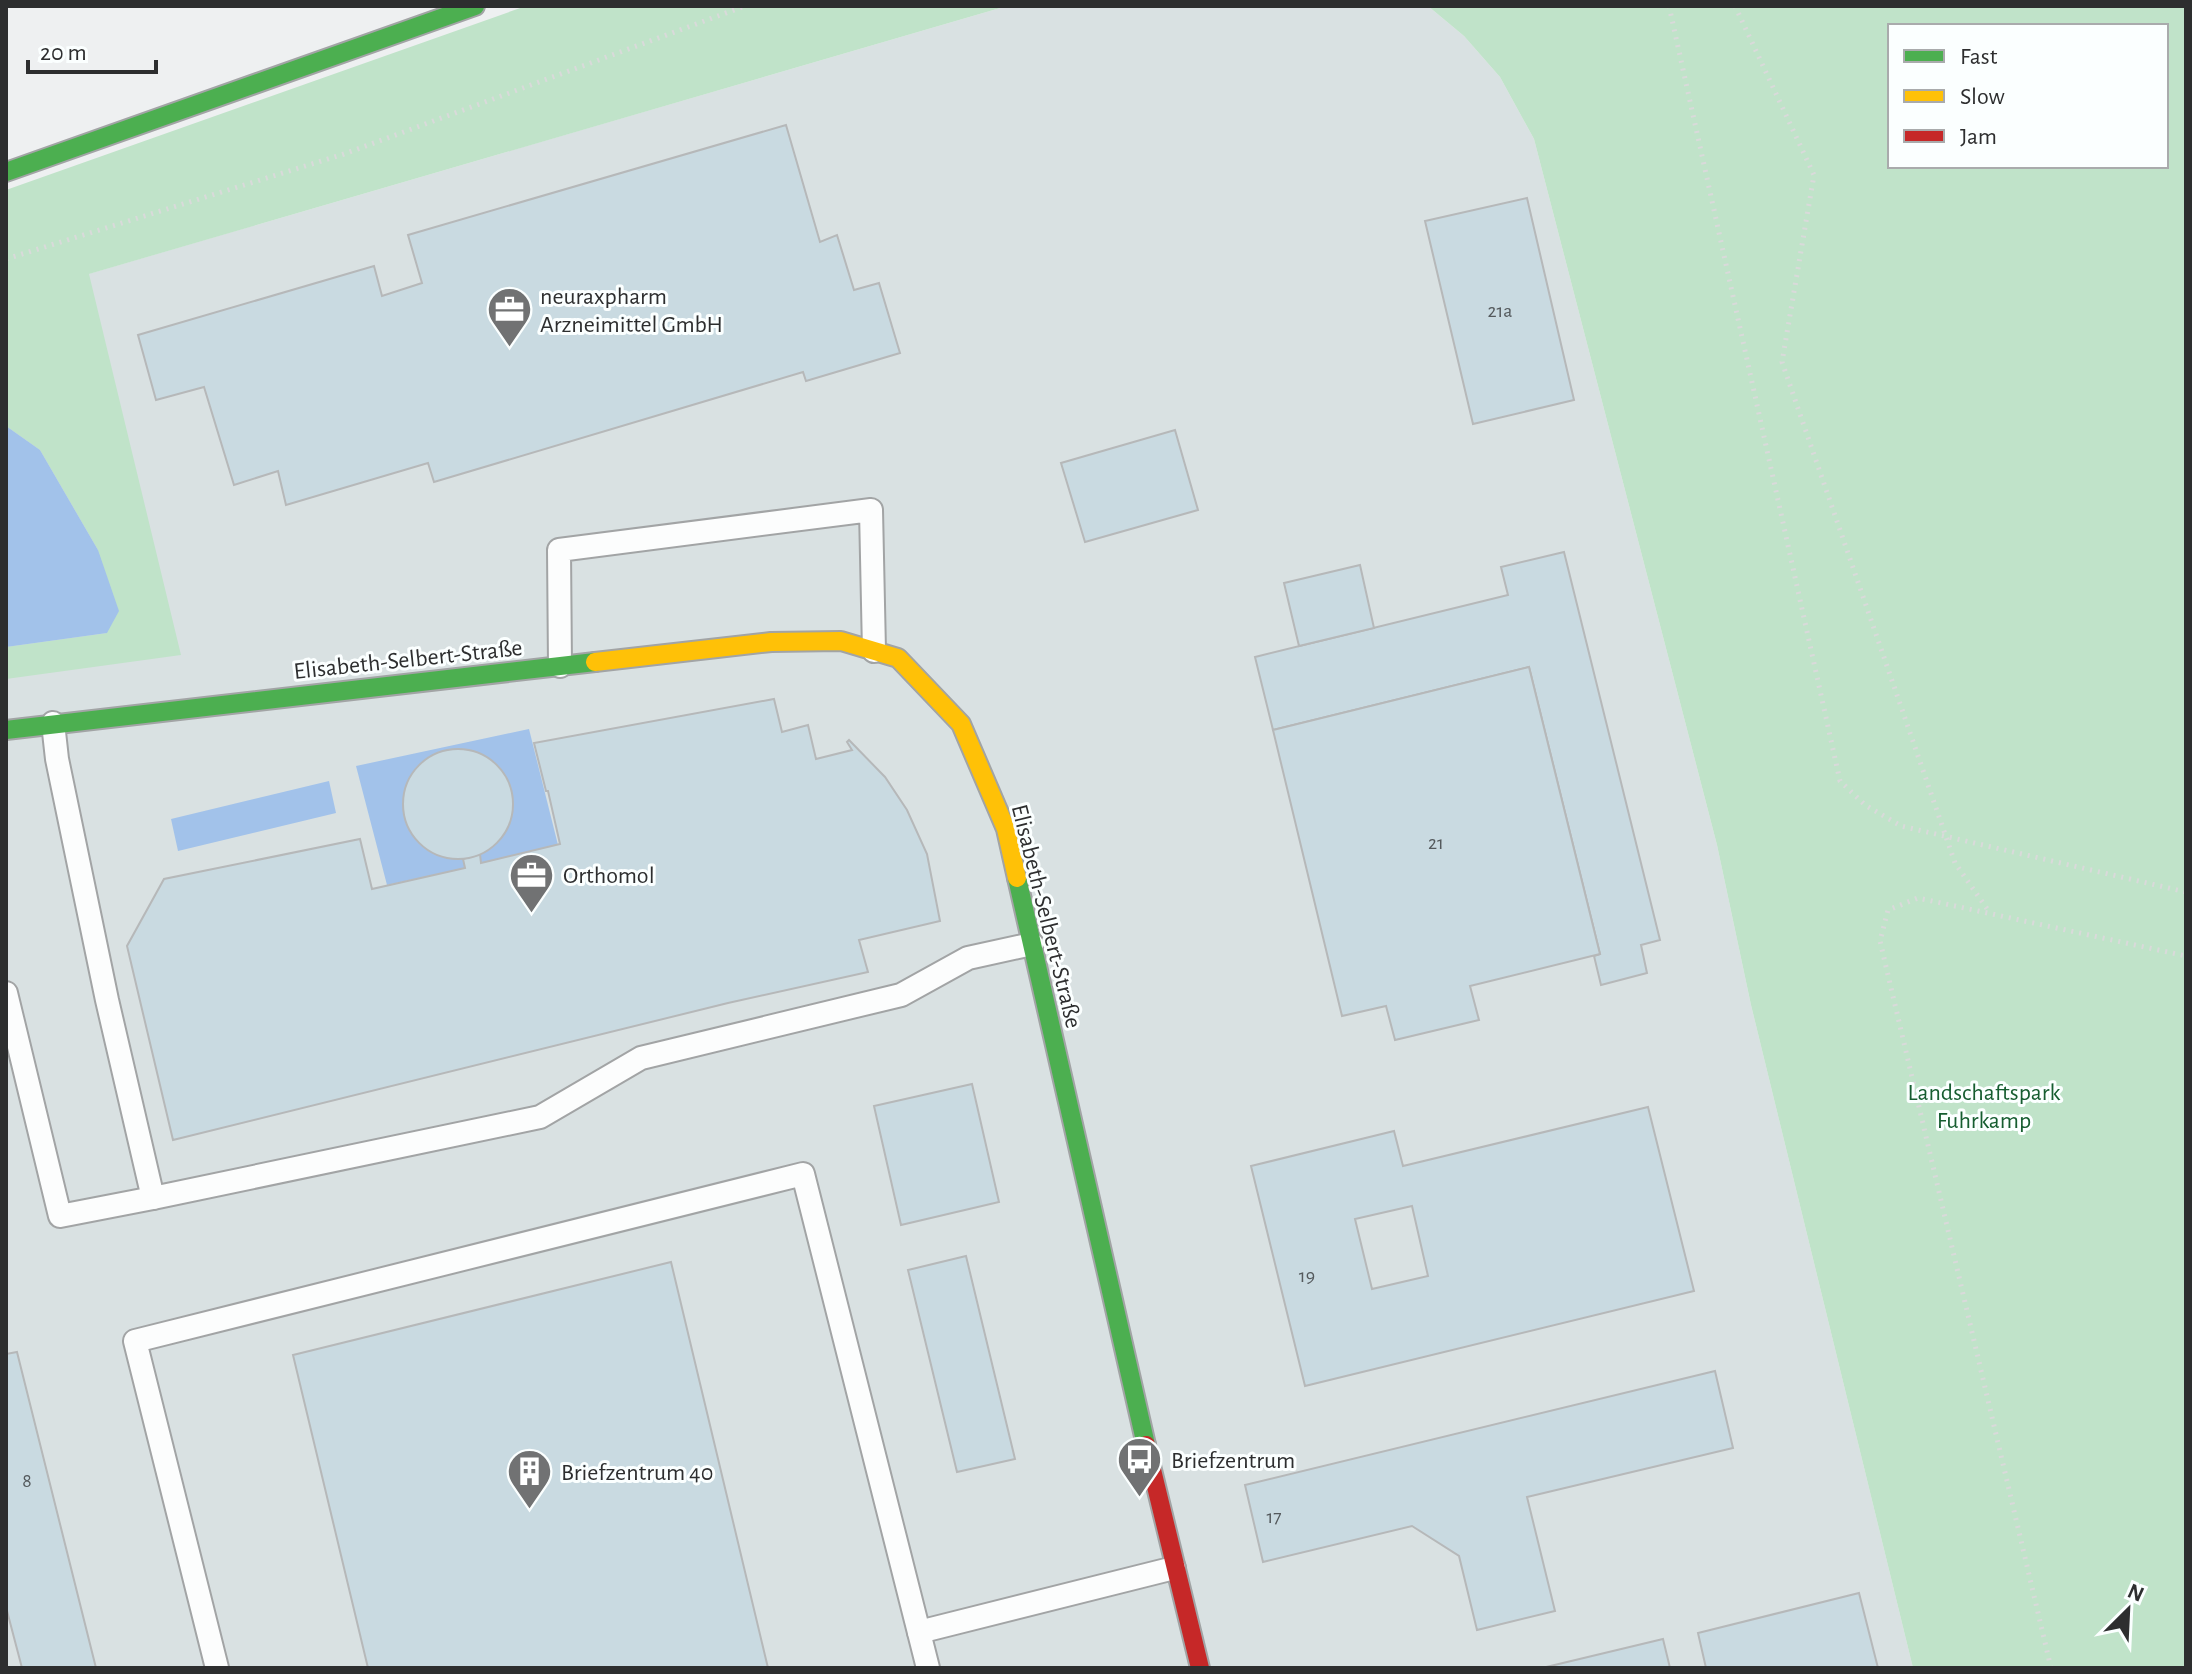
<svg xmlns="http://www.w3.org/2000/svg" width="2192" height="1674" viewBox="0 0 2192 1674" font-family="'Alegreya Sans',sans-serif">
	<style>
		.built { fill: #d9e1e2 }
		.green { fill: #c0e3c9; fill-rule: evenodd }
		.water { fill: #a2c2ea }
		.building { fill: #c9dae1; stroke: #b6b8b9; stroke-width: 2; fill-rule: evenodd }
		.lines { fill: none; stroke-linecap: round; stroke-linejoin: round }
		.lane-casing { stroke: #a2a4a5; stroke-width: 26 }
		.fast-casing { stroke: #a2a4a5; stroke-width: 22 }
		.slow-casing { stroke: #a2a4a5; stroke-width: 22 }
		.jam-casing { stroke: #a2a4a5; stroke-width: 22 }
		.path { stroke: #d9dada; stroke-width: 5; stroke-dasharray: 2 6; stroke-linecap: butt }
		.lane { stroke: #fcfdfd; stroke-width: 22 }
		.fast { stroke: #4caf50; stroke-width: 18 }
		.slow { stroke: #ffc107; stroke-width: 18 }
		.jam { stroke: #c62828; stroke-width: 18 }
		.labels { text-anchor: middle; stroke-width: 6; stroke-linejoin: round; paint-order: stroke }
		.number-label { font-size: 20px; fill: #54595c }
		.poi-label { font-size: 24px; fill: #2d2e2f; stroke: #fbffff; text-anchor: start }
		.street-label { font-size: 24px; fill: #2d2e2f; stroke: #fbffff }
		.park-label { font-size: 24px; fill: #165d30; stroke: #fbffff }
	</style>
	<rect width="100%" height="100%" fill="#eef0f1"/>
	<polygon class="built" points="1007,6 1428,6 1464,36 1500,77 1534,139 1717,845 1751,1005 1913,1668 6,1668 6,298"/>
	<g class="green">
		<polygon points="526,6 1007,6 89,274 181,655 6,679 6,647 107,633 98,550 40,450 6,426 6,190"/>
		<path d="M1428,6H2186V1668H1913L1751,1005L1717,845L1534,139L1500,77L1464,36ZM1890,26H2166V166H1890Z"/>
	</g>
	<g class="water">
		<polygon points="6,426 40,450 98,550 119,611 107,633 6,647"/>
		<path d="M529,729L558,845L481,863L480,854C495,848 506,835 511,819C514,807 514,794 508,783C482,727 399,747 404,808C406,839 433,860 463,859L465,868L387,885L356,766Z"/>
		<polygon points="329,781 336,813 178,851 171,819"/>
	</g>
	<g class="building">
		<polygon points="786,125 820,242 837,235 854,290 879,283 900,353 806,381 803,372 434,482 428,463 286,505 278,471 234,485 204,387 156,400 138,335 374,266 382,296 422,283 408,235"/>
		<polygon points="1527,198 1574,400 1473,424 1425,221"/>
		<polygon points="1175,430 1198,510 1085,542 1061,463"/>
		<polygon points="1564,552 1660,940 1641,945 1647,973 1601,985 1594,956 1600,954 1529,667 1273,730 1255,657 1508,595 1501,567"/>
		<polygon points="1360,565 1374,628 1299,646 1284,583"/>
		<polygon points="1529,667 1600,954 1470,986 1479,1020 1395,1040 1386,1006 1342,1016 1273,730"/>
		<polygon points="774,699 782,732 808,725 816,759 852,750 847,742 849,740 885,777 907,810 927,854 940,921 859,940 868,972 728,1003 173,1140 127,946 164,879 360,839 372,889 465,868 463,859 480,854 481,863 560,844 548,791 546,791 534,743"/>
		<circle cx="458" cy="804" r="55"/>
		<polygon points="972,1084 999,1202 901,1225 874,1106"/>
		<path d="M1648,1107L1694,1291L1305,1386L1251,1166L1394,1131L1403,1166ZM1412,1206L1428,1276L1372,1289L1355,1219Z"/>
		<polygon points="966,1256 1015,1459 957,1472 908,1270"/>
		<polygon points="671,1262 768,1668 368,1668 293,1355"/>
		<polygon points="17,1352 96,1668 22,1668 6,1607 6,1354"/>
		<polygon points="1715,1371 1733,1448 1527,1497 1555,1611 1477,1630 1459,1556 1412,1526 1263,1562 1245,1485"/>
		<polygon points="1859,1593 1878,1668 1706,1668 1698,1633"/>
		<polygon points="1663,1639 1670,1668 1542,1668"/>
	</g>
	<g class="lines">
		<defs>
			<g id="lane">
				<polyline points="560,666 559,550 871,510 874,651"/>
				<polyline points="53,723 57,759 107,1000 153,1198 540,1117 641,1058 901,995 968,958 1032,944"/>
				<polyline points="6,993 60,1216 153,1198"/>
				<polyline points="919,1632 1174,1568"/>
				<polyline points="217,1668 135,1341 803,1174 928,1668"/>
			</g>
			<g id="fast">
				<polyline points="6,172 475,6"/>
				<polyline points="6,730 595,662"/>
				<polyline points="1017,878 1146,1445"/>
			</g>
			<polyline id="slow" points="595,662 771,642 841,641 898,658 961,724 1006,829 1017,878"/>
			<polyline id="jam" points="1146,1445 1200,1668"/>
		</defs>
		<use href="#lane" class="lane-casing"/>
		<use href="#fast" class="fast-casing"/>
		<use href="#slow" class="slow-casing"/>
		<use href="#jam" class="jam-casing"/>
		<g class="path">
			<polyline points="1669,6 1840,781 1865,805 1901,826 2186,892"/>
			<polyline points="1735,6 1814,175 1782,362 1955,863 1990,913"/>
			<polyline points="6,259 344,154 745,6"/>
			<polyline points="2051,1668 1880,941 1888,910 1918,898 2186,956"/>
		</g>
		<use href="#lane" class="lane"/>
		<use href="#fast" class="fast"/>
		<use href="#slow" class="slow"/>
		<use href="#jam" class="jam"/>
	</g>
	<defs>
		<symbol id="office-pin" viewBox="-11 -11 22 30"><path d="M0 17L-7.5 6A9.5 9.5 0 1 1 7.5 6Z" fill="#717273" stroke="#fbffff"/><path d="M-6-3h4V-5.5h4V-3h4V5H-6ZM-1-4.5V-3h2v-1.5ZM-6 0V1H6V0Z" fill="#fff"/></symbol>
		<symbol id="bus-pin" viewBox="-11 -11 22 30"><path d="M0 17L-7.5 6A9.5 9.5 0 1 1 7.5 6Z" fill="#717273" stroke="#fbffff"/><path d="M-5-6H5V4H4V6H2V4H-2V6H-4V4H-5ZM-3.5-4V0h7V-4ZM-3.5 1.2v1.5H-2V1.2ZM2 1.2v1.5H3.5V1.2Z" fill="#fff"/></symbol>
		<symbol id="building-pin" viewBox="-11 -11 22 30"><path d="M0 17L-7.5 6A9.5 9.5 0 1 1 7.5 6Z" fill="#717273" stroke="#fbffff"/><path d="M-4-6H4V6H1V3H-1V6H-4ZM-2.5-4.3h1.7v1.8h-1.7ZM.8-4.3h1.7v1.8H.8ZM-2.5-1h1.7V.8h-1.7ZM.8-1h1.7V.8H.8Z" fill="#fff"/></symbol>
	</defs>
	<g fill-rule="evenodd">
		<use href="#office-pin" x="484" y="284" width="51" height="69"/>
		<use href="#office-pin" x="506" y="850" width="51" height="69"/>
		<use href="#bus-pin" x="1114" y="1434" width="51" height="69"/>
		<use href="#building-pin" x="504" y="1446" width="51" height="69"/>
	</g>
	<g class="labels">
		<g class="number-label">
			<text x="1500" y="317">21a</text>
			<text x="1436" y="849">21</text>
			<text x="1307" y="1282">19</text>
			<text x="27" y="1487">8</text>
			<text x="1274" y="1523">17</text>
		</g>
		<g class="poi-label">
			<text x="540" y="304">neuraxpharm<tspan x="540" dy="28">Arzneimittel GmbH</tspan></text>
			<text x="563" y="883">Orthomol</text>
			<text x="1171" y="1468">Briefzentrum</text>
			<text x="561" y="1480">Briefzentrum 40</text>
		</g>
		<g class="street-label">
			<text transform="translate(408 659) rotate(-6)" y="8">Elisabeth-Selbert-Straße</text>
			<text transform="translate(1047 916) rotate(76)" y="8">Elisabeth-Selbert-Straße</text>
		</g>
		<g class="park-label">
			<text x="1984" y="1100">Landschaftspark<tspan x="1984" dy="28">Fuhrkamp</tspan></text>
		</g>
	</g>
	<rect width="2192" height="1674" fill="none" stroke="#2d2e2f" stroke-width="16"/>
	<rect x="1888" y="24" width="280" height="144" fill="#fbffff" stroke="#a9abac" stroke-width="2"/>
	<rect x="1904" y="50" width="40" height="12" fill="#4caf50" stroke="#a9abac" stroke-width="2"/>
	<text x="1960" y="64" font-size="24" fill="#2d2e2f">Fast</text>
	<rect x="1904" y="90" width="40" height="12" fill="#ffc107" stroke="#a9abac" stroke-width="2"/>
	<text x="1960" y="104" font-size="24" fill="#2d2e2f">Slow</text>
	<rect x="1904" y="130" width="40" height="12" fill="#c62828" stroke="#a9abac" stroke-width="2"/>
	<text x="1960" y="144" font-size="24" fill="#2d2e2f">Jam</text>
	<g transform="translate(2128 1610) rotate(24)" stroke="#fbffff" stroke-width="6" paint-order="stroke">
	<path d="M0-6L14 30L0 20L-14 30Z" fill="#2d2e2f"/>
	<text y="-12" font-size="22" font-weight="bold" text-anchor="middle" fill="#2d2e2f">N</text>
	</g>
	<path d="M28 60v12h128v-12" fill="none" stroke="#2d2e2f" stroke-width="4"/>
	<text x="40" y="60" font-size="24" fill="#2d2e2f" stroke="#fbffff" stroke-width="6" paint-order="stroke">20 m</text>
</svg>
